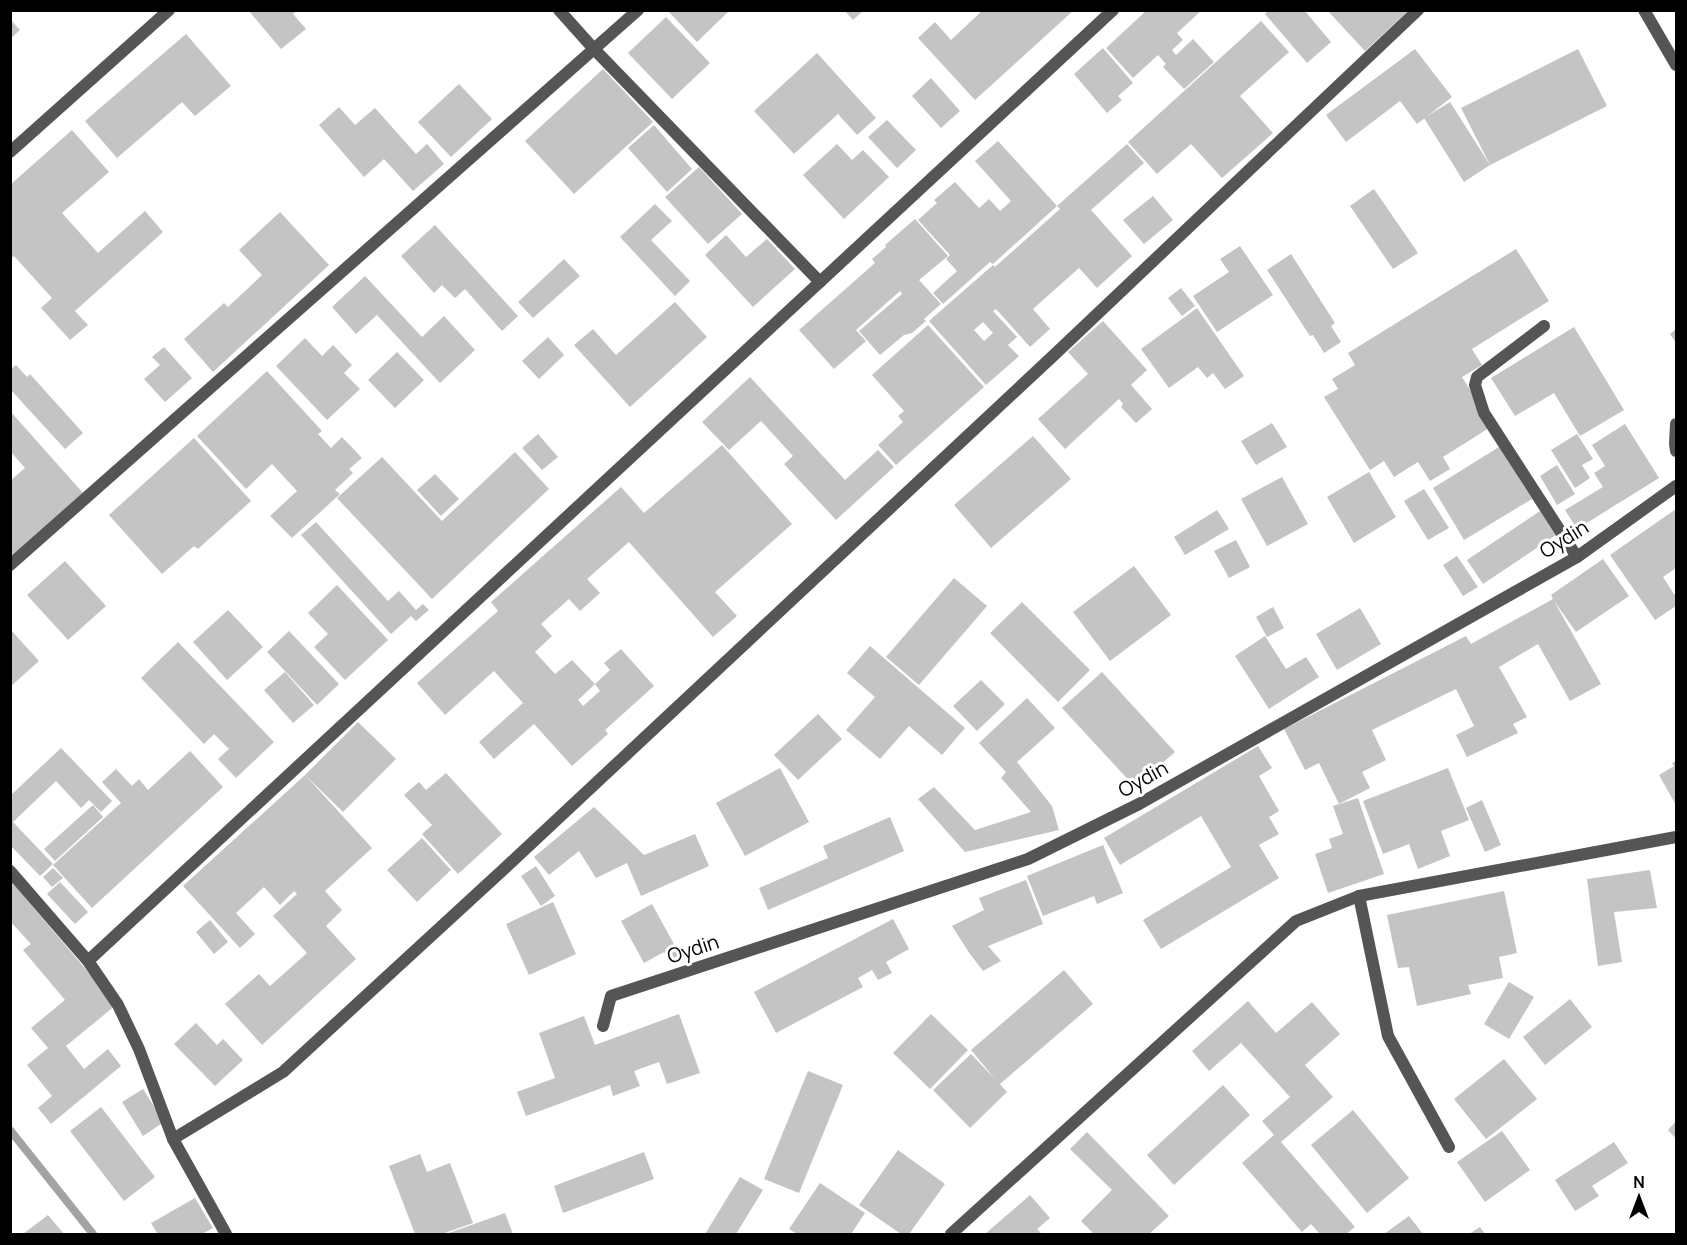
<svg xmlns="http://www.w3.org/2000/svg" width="1687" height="1245" viewBox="0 0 1687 1245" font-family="Manrope,sans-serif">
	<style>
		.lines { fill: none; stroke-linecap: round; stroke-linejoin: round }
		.stream { stroke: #a3a3a3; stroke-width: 8 }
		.building { fill: #c4c4c4; fill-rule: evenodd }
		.service { stroke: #555; stroke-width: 12 }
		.minor { stroke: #555; stroke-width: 12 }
		.labels { text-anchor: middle; stroke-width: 6; stroke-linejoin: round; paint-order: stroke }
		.street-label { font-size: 20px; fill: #000; stroke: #fff }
	</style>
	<rect width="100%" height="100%" fill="#fff"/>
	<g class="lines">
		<polyline class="stream" points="10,1130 93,1234"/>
	</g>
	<g class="building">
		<polygon points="248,10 297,10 293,14 306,29 281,49"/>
		<polygon points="671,10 730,10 697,42 669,12"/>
		<polygon points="844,10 864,10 853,20"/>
		<polygon points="983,10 1074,10 975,100 918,38 935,22 951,40"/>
		<polygon points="1147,10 1202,10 1177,33 1183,40 1172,50 1176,55 1193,39 1214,62 1184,89 1163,67 1166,64 1158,55 1133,78 1106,48"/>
		<polygon points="1269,10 1304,10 1331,42 1307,63 1265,14"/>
		<polygon points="1327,10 1409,10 1365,51"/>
		<polygon points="666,17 710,63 672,99 628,53"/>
		<polygon points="10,19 20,30 10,39"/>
		<polygon points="1261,21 1289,52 1240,96 1273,133 1222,178 1191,144 1157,174 1128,142"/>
		<polygon points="186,34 231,86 195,116 182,102 117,158 85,121"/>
		<polygon points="1103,48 1133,83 1118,96 1122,100 1107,113 1074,74"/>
		<polygon points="1415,49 1452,97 1417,124 1400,101 1346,142 1326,115"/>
		<polygon points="1578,49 1607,106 1490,165 1461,108"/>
		<polygon points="817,53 876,118 857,135 838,114 794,154 754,111"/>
		<polygon points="603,69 653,122 574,194 525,141"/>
		<polygon points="931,78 960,111 941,128 912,96"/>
		<polygon points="459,84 492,119 451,157 418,122"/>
		<polygon points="1450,102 1490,165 1464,182 1424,118"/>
		<polygon points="339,107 355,125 375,108 416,154 427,144 444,164 413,191 384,159 364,177 319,125"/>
		<polygon points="887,120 916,150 897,168 868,137"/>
		<polygon points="654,125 692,169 667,192 628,148"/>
		<polygon points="72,130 109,172 62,213 98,253 145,211 163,232 75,311 88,325 70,340 41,308 52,298 14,256 10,260 10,185"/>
		<polygon points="998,141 1057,206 993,264 990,262 943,304 933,293 957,271 946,259 950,255 918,220 937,203 934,200 955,182 979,208 989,199 1000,211 1011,201 975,161"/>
		<polygon points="837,144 852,160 863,150 889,177 844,219 803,175"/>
		<path d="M1127,144L1144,163L1091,210L1132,256L1097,288L1079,268L1033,309L1050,329L1030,347L996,309L993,311L1017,337L1008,345L1019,356L986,385L929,321L993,265L995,267L1060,209L1057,206ZM983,322L993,333L984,341L974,330Z"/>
		<polygon points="699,167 742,214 708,244 665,197"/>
		<polygon points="1374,189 1418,253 1393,269 1350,206"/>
		<polygon points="1153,196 1173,220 1144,244 1123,220"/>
		<polygon points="655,204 672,221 651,240 690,281 675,296 620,237"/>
		<polygon points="280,212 329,265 213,372 184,339 224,303 228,307 262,275 239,250"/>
		<polygon points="915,219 948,256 919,280 941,304 924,319 926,321 912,333 904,335 880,355 859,331 902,294 900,291 856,330 866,341 834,369 799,330 875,263 872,259 886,247 885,245"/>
		<polygon points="435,225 518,316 502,331 465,289 455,298 442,285 434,293 401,256"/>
		<polygon points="726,235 746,257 767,239 795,269 753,307 705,255"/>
		<polygon points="1240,246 1273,295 1217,332 1193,296 1229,272 1220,259"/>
		<polygon points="1516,249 1549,301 1472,349 1482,365 1462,377 1479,404 1489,428 1443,457 1450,469 1430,481 1418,462 1394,477 1384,461 1370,470 1324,397 1338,389 1332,379 1355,365 1348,353"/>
		<polygon points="1291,254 1335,323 1331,326 1341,342 1324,353 1313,335 1310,336 1267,270"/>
		<polygon points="564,259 580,276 533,318 518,302"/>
		<polygon points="365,276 422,337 444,316 475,350 440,383 377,315 356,334 332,307"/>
		<polygon points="1181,288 1195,306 1182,316 1168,298"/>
		<polygon points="675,302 707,337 630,407 574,345 593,329 616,355"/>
		<polygon points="1197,308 1244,376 1225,389 1213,373 1207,378 1198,367 1169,388 1141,349"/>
		<polygon points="1103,321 1147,370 1131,385 1152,409 1136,423 1121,407 1123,404 1119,399 1065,449 1038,419 1088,374 1068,352"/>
		<polygon points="928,325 984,387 896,465 878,445 903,422 898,416 904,411 872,375"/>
		<polygon points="1574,327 1624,410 1580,436 1554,393 1515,416 1491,378"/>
		<polygon points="1676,329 1676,343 1670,334"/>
		<polygon points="548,337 564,355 539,379 522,361"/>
		<polygon points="305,338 322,356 333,345 352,365 344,373 360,389 327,420 276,366"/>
		<polygon points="164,347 192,378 165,402 144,379 160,365 152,357"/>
		<polygon points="397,352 424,380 395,408 368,380"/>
		<polygon points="16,365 27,377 30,374 83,433 65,449 10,389 10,370"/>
		<polygon points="267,371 322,431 318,434 331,448 342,437 362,458 349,469 353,473 335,490 340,494 292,538 270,516 297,491 272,464 246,489 197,436"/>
		<polygon points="750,377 845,480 878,450 894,467 836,520 784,464 793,456 761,421 729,450 702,422"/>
		<polygon points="10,411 83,493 10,557 10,481 25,468 10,451"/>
		<polygon points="1272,423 1287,447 1256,465 1241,441"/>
		<polygon points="1625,424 1659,478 1577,529 1565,510 1603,487 1594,473 1605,466 1592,445"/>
		<polygon points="538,434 558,457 542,470 522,448"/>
		<polygon points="1577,434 1593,459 1582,465 1590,478 1575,488 1551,450"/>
		<polygon points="1033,436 1071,479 991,548 954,505"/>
		<polygon points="194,438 251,501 198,549 194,546 162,574 109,515"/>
		<path d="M722,445L792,524L715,592L737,616L713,637L629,542L587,579L600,593L580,611L569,599L541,624L552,636L535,652L555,674L572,660L595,684L610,670L604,663L621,649L654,686L605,730L608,734L572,766L534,724L494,759L479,742L523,703L494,671L445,715L417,683L498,611L491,602L621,487L644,513ZM595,684L600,691L583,706L578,700Z"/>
		<polygon points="1499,447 1532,499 1464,540 1433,488"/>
		<polygon points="515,452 549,489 432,599 337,498 382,457 442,521"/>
		<polygon points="1557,465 1575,494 1557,505 1540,476"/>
		<polygon points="1369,472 1396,517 1354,543 1327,497"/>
		<polygon points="435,474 459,499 441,516 417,490"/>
		<polygon points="1282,477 1308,524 1267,546 1241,499"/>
		<polygon points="1424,489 1449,528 1428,540 1404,501"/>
		<polygon points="1543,509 1559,533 1483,584 1467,560"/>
		<polygon points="1676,509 1676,568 1663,577 1676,597 1676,606 1655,620 1610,555"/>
		<polygon points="1217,510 1229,529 1185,555 1174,537"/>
		<polygon points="316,522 388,601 399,591 416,610 423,604 429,610 416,621 411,616 391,634 301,535"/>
		<polygon points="1236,540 1250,567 1229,578 1214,551"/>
		<polygon points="1457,556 1478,587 1463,596 1443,565"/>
		<polygon points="1603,559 1629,596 1576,632 1554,601 1601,684 1570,701 1538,644 1499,667 1527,717 1513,724 1518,733 1467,757 1456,735 1474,726 1456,689 1372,730 1386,760 1362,772 1370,788 1339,804 1319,763 1305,770 1284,729 1466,636 1471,644 1553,599 1551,595"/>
		<polygon points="65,561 106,606 68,640 27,595"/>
		<polygon points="1134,566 1171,615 1110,661 1073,612"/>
		<polygon points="954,578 987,606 919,685 886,657"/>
		<polygon points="337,585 388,640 345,680 314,647 328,634 308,613"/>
		<polygon points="1022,602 1090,670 1058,702 990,633"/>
		<polygon points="1273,607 1284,628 1267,637 1256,617"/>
		<polygon points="1360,608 1381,644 1337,670 1316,634"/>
		<polygon points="228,610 263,647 227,680 193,642"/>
		<polygon points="10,629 39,661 10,687"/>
		<polygon points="289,631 339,684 317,705 267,652"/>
		<polygon points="1265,636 1286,669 1306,657 1319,677 1269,709 1235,656"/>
		<polygon points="178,642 274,742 236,778 218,759 229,749 214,734 204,744 141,678"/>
		<polygon points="870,646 965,728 942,755 909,726 880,759 846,730 875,697 847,673"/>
		<polygon points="285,672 314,705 293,723 264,690"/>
		<polygon points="1102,672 1175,752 1135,787 1062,708"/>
		<polygon points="981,680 1005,704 977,731 953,706"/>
		<polygon points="1027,698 1055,728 1017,762 1052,806 1059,830 965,852 918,799 934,787 975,830 1031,812 1001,778 1006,772 979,743"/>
		<polygon points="818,714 842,739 798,780 774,755"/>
		<polygon points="358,722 396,759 343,812 305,775"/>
		<polygon points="1258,746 1272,768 1259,776 1279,811 1269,817 1279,834 1259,845 1279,878 1161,949 1143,920 1231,867 1201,816 1120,865 1104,838"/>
		<polygon points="61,748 112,801 101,812 89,800 81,808 56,781 13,822 53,864 40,876 10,845 10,796"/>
		<polygon points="190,751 223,787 92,908 53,865 121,803 102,782 116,769 132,786 139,779 148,790"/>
		<polygon points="1676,761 1676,805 1659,775 1674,766 1672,763"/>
		<polygon points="780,768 809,822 745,856 716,803"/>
		<polygon points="1448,768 1469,820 1441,831 1450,856 1418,869 1409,844 1383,854 1363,801"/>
		<polygon points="446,773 502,834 458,874 422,834 432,825 404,795 419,782 426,790"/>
		<polygon points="305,775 372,848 325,891 342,910 326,926 356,959 262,1045 225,1004 259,974 270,986 307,953 273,916 297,894 294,891 280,905 264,887 236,913 255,934 240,948 183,886"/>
		<polygon points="1358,798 1384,874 1328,893 1315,854 1332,848 1329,839 1343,834 1333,806"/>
		<polygon points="1482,800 1501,845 1485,852 1466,808"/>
		<polygon points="93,805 103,817 55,861 44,849"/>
		<polygon points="594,807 644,855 695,834 709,866 641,896 627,863 596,878 579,851 549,875 534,857"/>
		<polygon points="890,817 904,851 768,910 759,888 828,858 823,846"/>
		<polygon points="422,838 451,870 417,902 387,870"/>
		<polygon points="1103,845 1123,893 1097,904 1094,896 1043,916 1027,876"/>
		<polygon points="536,866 555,896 541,906 521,876"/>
		<polygon points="53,868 63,878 52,887 43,877"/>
		<polygon points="1650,870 1657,908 1614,912 1622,962 1598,966 1587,879"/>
		<polygon points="10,880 116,1005 66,1046 84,1069 108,1049 121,1066 51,1124 38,1108 52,1096 27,1065 48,1048 31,1028 65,1000 23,950 31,944 10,921"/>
		<polygon points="1026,880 1043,924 988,946 1001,961 983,971 970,954 952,926 984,910 979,898"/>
		<polygon points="60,882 88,912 75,924 47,894"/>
		<polygon points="1504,891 1517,953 1499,957 1503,978 1468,985 1471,994 1417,1006 1409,967 1398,968 1387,915"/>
		<polygon points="553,902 576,954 529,975 506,924"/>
		<polygon points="652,904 680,955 669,961 664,952 644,963 621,921"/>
		<polygon points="893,919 909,949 886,962 892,973 878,980 872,970 858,978 863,987 776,1033 754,992"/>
		<polygon points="210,920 228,942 214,954 196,932"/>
		<polygon points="1064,970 1093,1004 1000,1084 1007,1092 970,1128 933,1090 971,1054 995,1079 971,1050"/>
		<polygon points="1509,982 1534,997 1509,1039 1484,1024"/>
		<polygon points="1570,999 1592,1027 1545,1065 1523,1037"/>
		<polygon points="1248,1001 1276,1033 1312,1002 1340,1034 1305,1065 1333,1097 1281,1142 1355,1227 1346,1234 1320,1234 1311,1224 1302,1232 1242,1163 1274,1135 1262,1121 1290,1097 1241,1043 1209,1071 1192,1051"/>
		<polygon points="679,1014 700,1073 667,1084 659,1062 634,1071 640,1086 613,1096 610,1085 526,1116 517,1092 555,1078 539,1033 584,1016 595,1045"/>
		<polygon points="931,1014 968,1050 930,1089 893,1053"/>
		<polygon points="196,1023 217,1045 223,1039 243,1060 215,1086 174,1044"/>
		<polygon points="1504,1059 1537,1099 1486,1139 1454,1099"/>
		<polygon points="808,1071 843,1085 799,1193 764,1179"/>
		<polygon points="1223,1085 1250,1115 1174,1185 1147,1155"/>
		<polygon points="143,1089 164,1122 143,1136 122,1102"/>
		<polygon points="101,1107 155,1177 124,1201 70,1131"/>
		<polygon points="1353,1110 1409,1178 1367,1213 1311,1145"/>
		<polygon points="1676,1121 1676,1139 1668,1130"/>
		<polygon points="1502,1131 1530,1170 1485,1202 1457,1162"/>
		<polygon points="1087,1132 1169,1216 1149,1234 1094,1234 1081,1221 1112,1190 1070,1149"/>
		<polygon points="1614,1142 1628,1163 1592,1186 1599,1196 1575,1211 1555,1180"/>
		<polygon points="898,1150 945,1184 909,1234 901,1234 859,1205"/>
		<polygon points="644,1152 654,1179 563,1213 554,1186"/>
		<polygon points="420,1154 427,1172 450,1163 473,1223 442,1234 415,1234 389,1166"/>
		<polygon points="740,1177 763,1190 736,1234 705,1234"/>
		<polygon points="820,1183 865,1213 851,1234 797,1234 789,1229"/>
		<polygon points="1030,1195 1050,1218 1037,1229 1042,1234 985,1234"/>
		<polygon points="195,1198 213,1228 202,1234 154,1234 157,1233 151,1223"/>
		<polygon points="505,1213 513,1234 446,1234"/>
		<polygon points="48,1215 64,1234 23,1234"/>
		<polygon points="1409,1216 1423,1234 1384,1234"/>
		<polygon points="1480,1227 1485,1234 1469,1234"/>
	</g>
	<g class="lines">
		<polyline class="service" points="1544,326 1477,377 1475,385 1484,413 1577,557"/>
		<g class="minor">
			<polyline points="559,10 593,48 820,282"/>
			<polyline points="1644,10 1676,65"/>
			<polyline points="10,152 169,10"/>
			<polyline points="1676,424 1675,444 1676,451"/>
			<polyline points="10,565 638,10"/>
			<polyline points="10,871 88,961 118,1005 139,1049 173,1139 226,1234"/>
			<polyline points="1359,896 1388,1036 1449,1147"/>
			<polyline points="88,961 1113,10"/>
			<polyline points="603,1026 611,996 1028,859 1139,804 1577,557 1676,486"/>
			<polyline points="173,1139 283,1072 505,868 1054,355 1418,10"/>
			<polyline points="951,1234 1296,921 1359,896 1676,837"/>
		</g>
	</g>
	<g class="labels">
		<g class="street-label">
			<text transform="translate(1564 539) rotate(-32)" y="7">Oydin</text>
			<text transform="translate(1143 779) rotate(-29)" y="7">Oydin</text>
			<text transform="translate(693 949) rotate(-18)" y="7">Oydin</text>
		</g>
	</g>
	<rect width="1687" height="1245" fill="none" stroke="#000000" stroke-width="24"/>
	<g transform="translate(1639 1197)" stroke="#ffffff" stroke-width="4.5" paint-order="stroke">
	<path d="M0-4.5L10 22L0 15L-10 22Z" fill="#000000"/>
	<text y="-9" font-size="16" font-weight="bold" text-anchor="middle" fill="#000000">N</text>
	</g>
</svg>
